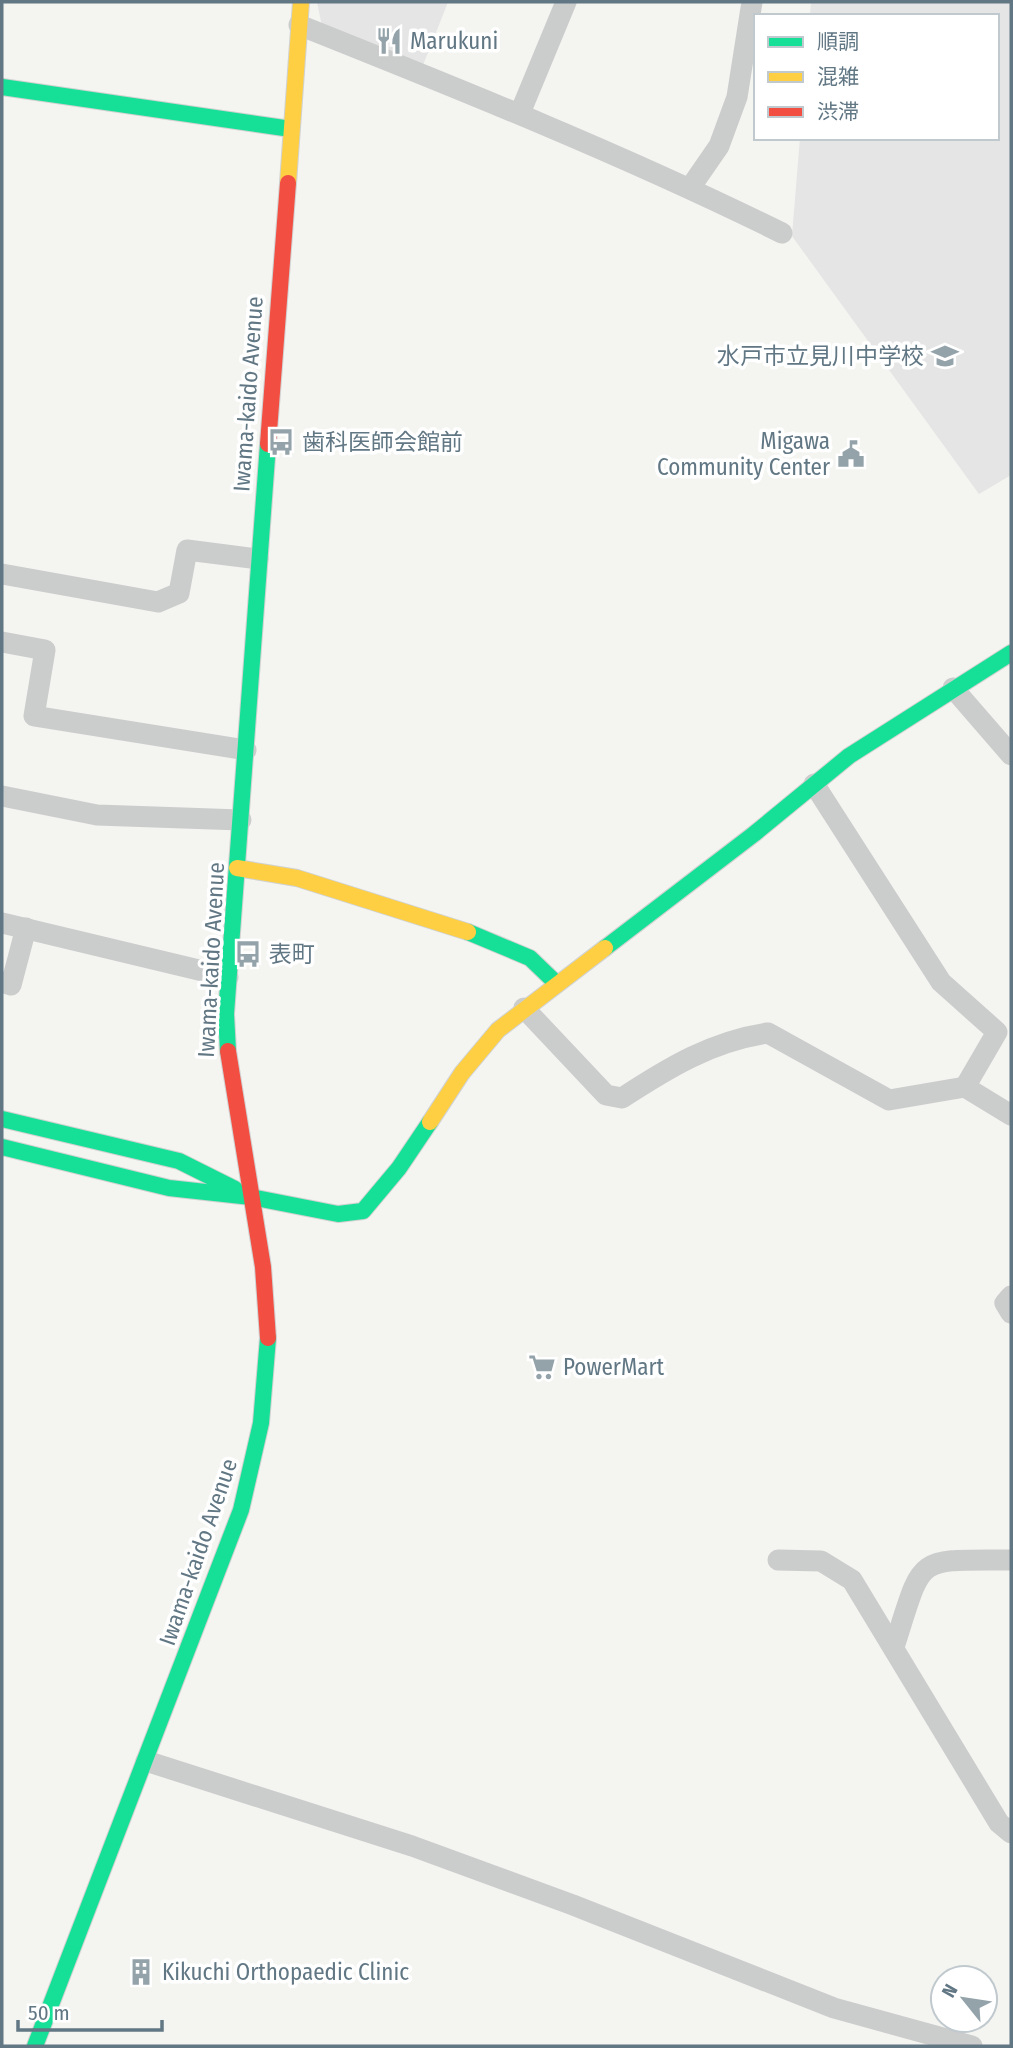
<svg xmlns="http://www.w3.org/2000/svg" width="1013" height="2048" viewBox="0 0 1013 2048" font-family="'Fira Sans Condensed','Noto Sans JP',sans-serif">
	<style>
		.built { fill: #e4e5e4 }
		.lines { fill: none; stroke-linecap: round; stroke-linejoin: round }
		.fast-casing { stroke: #d0d2d1; stroke-width: 18 }
		.slow-casing { stroke: #d0d2d1; stroke-width: 18 }
		.jam-casing { stroke: #d0d2d1; stroke-width: 18 }
		.street { stroke: #cbcccc; stroke-width: 21 }
		.fast { stroke: #16e098; stroke-width: 16 }
		.slow { stroke: #ffcf43; stroke-width: 16 }
		.jam { stroke: #f24e42; stroke-width: 16 }
		.labels { text-anchor: middle; stroke-width: 7; stroke-linejoin: round; paint-order: stroke }
		.poi-label { font-size: 23px; fill: #617784; stroke: #fff; text-anchor: start }
		.street-label { font-size: 23px; fill: #617784; stroke: #fff }
	</style>
	<rect width="100%" height="100%" fill="#f4f4f1"/>
	<g class="built">
		<polygon points="317,2 448,2 423,65 322,26"/>
		<polygon points="811,2 1011,2 1011,475 979,494 792,236 800,138 997,138 997,16 810,16"/>
	</g>
	<g class="lines">
		<defs>
			<g id="fast">
				<polyline points="2,87 291,129"/>
				<polyline points="468,932 530,958 557,984"/>
				<polyline points="605,948 754,834 849,756 1011,653"/>
				<polyline points="228,1051 226,1014 268,444"/>
				<polyline points="2,1119 179,1161 235,1189"/>
				<polyline points="2,1147 169,1188 251,1197 338,1214 363,1211 399,1168 430,1122"/>
				<polyline points="35,2046 241,1510 261,1423 268,1338"/>
			</g>
			<g id="slow">
				<polyline points="288,183 301,2"/>
				<polyline points="237,868 297,878 468,932"/>
				<polyline points="430,1122 462,1073 498,1030 605,948"/>
			</g>
			<g id="jam">
				<polyline points="268,444 288,183"/>
				<polyline points="228,1051 263,1267 268,1338"/>
			</g>
		</defs>
		<use href="#fast" class="fast-casing"/>
		<use href="#slow" class="slow-casing"/>
		<use href="#jam" class="jam-casing"/>
		<g class="street">
			<path d="M299,25C462,90 624,155 782,233"/>
			<polyline points="520,113 566,2"/>
			<polyline points="690,188 719,146 737,97 752,2"/>
			<polyline points="2,574 158,602 179,593 187,550 258,559"/>
			<polyline points="2,642 45,650 34,716 246,750"/>
			<polyline points="953,688 1011,755"/>
			<polyline points="814,784 941,982 997,1032 965,1087"/>
			<polyline points="2,796 97,815 241,820"/>
			<polyline points="2,923 228,977"/>
			<polyline points="2,982 11,985 26,928"/>
			<path d="M524,1008L606,1095L622,1098C668,1068 712,1041 768,1033L889,1100L965,1087L1011,1115"/>
			<polyline points="1011,1296 1005,1303 1011,1313"/>
			<polyline points="778,1560 821,1561 852,1580 999,1823 1011,1833"/>
			<path d="M894,1647C924,1554 913,1560 1011,1560"/>
			<polyline points="146,1761 412,1846 573,1905 834,2008 972,2046"/>
		</g>
		<use href="#fast" class="fast"/>
		<use href="#slow" class="slow"/>
		<use href="#jam" class="jam"/>
	</g>
	<defs>
		<symbol id="restaurant-bare" viewBox="-9 -9 18 18"><path d="M-5-6h1v4h1v-4h1v4h1v-4h1v5L-1.5 .5V6h-2V.5L-5-1ZM5-6V6H3V1.5H1.5Q1.5-4 5-6Z" fill="#94a3aa" stroke="#fff" stroke-width="2.5" paint-order="stroke"/></symbol>
		<symbol id="school-bare" viewBox="-9 -9 18 18"><path d="M0-5L7-2L0 1L-7-2ZM-4 1L0 2.5L4 1V4Q0 6-4 4Z" fill="#94a3aa" stroke="#fff" stroke-width="2.5" paint-order="stroke"/></symbol>
		<symbol id="bus-bare" viewBox="-9 -9 18 18"><path d="M-5-6H5V4H4V6H2V4H-2V6H-4V4H-5ZM-3.5-4V0h7V-4ZM-3.5 1.2v1.5H-2V1.2ZM2 1.2v1.5H3.5V1.2Z" fill="#94a3aa" stroke="#fff" stroke-width="2.5" paint-order="stroke"/></symbol>
		<symbol id="civic-bare" viewBox="-9 -9 18 18"><path d="M-.6-6.5H3V-4.5H.6V-3L4-1V1h2V6H-6V1h2V-1L-.6-3ZM-1.2 2.5V6h2.4V2.5Z" fill="#94a3aa" stroke="#fff" stroke-width="2.5" paint-order="stroke"/></symbol>
		<symbol id="supermarket-bare" viewBox="-9 -9 18 18"><path d="M-6-5.5h2.5l.6 2H6L4.5 2H-2.5L-4.4-4H-6ZM-1.5 3.2a1.3 1.3 0 1 0 .1 0ZM3 3.2a1.3 1.3 0 1 0 .1 0Z" fill="#94a3aa" stroke="#fff" stroke-width="2.5" paint-order="stroke"/></symbol>
		<symbol id="building-bare" viewBox="-9 -9 18 18"><path d="M-4-6H4V6H1V3H-1V6H-4ZM-2.5-4.3h1.7v1.8h-1.7ZM.8-4.3h1.7v1.8H.8ZM-2.5-1h1.7V.8h-1.7ZM.8-1h1.7V.8H.8Z" fill="#94a3aa" stroke="#fff" stroke-width="2.5" paint-order="stroke"/></symbol>
	</defs>
	<g fill-rule="evenodd">
		<use href="#restaurant-bare" x="370" y="22" width="38" height="38"/>
		<use href="#school-bare" x="926" y="337" width="38" height="38"/>
		<use href="#bus-bare" x="262" y="423" width="38" height="38"/>
		<use href="#civic-bare" x="832" y="435" width="38" height="38"/>
		<use href="#bus-bare" x="229" y="935" width="38" height="38"/>
		<use href="#supermarket-bare" x="523" y="1348" width="38" height="38"/>
		<use href="#building-bare" x="122" y="1953" width="38" height="38"/>
	</g>
	<g class="labels">
		<g class="poi-label">
			<text x="410" y="49">Marukuni</text>
			<text x="924" y="364" text-anchor="end">水戸市立見川中学校</text>
			<text x="830" y="449" text-anchor="end">Migawa<tspan x="830" dy="26">Community Center</tspan></text>
			<text x="302" y="450">歯科医師会館前</text>
			<text x="269" y="962">表町</text>
			<text x="563" y="1375">PowerMart</text>
			<text x="162" y="1980">Kikuchi Orthopaedic Clinic</text>
		</g>
		<g class="street-label">
			<text transform="translate(248 394) rotate(-86)" y="8">Iwama-kaido Avenue</text>
			<text transform="translate(211 960) rotate(-87)" y="8">Iwama-kaido Avenue</text>
			<text transform="translate(198 1552) rotate(-71)" y="8">Iwama-kaido Avenue</text>
		</g>
	</g>
	<rect width="1013" height="2048" fill="none" stroke="#617784" stroke-width="7"/>
	<rect x="754" y="14" width="245" height="126" fill="#ffffff" stroke="#c0c9ce" stroke-width="2"/>
	<rect x="768" y="37" width="35" height="10" fill="#16e098" stroke="#c0c9ce" stroke-width="2"/>
	<text x="817" y="49" font-size="21" fill="#617784">順調</text>
	<rect x="768" y="72" width="35" height="10" fill="#ffcf43" stroke="#c0c9ce" stroke-width="2"/>
	<text x="817" y="84" font-size="21" fill="#617784">混雑</text>
	<rect x="768" y="107" width="35" height="10" fill="#f24e42" stroke="#c0c9ce" stroke-width="2"/>
	<text x="817" y="119" font-size="21" fill="#617784">渋滞</text>
	<g transform="translate(964 1999) rotate(300)"><circle r="33" fill="#ffffff" stroke="#c0c9ce" stroke-width="2"/>
	<path d="M0-5L12 26L0 18L-12 26Z" fill="#94a3aa"/>
	<text y="-10" font-size="19" font-weight="bold" text-anchor="middle" fill="#617784">N</text>
	</g>
	<path d="M18 2020v10h144v-10" fill="none" stroke="#617784" stroke-width="3.5"/>
	<text x="28" y="2020" font-size="21" fill="#617784" stroke="#ffffff" stroke-width="5" paint-order="stroke">50 m</text>
</svg>
